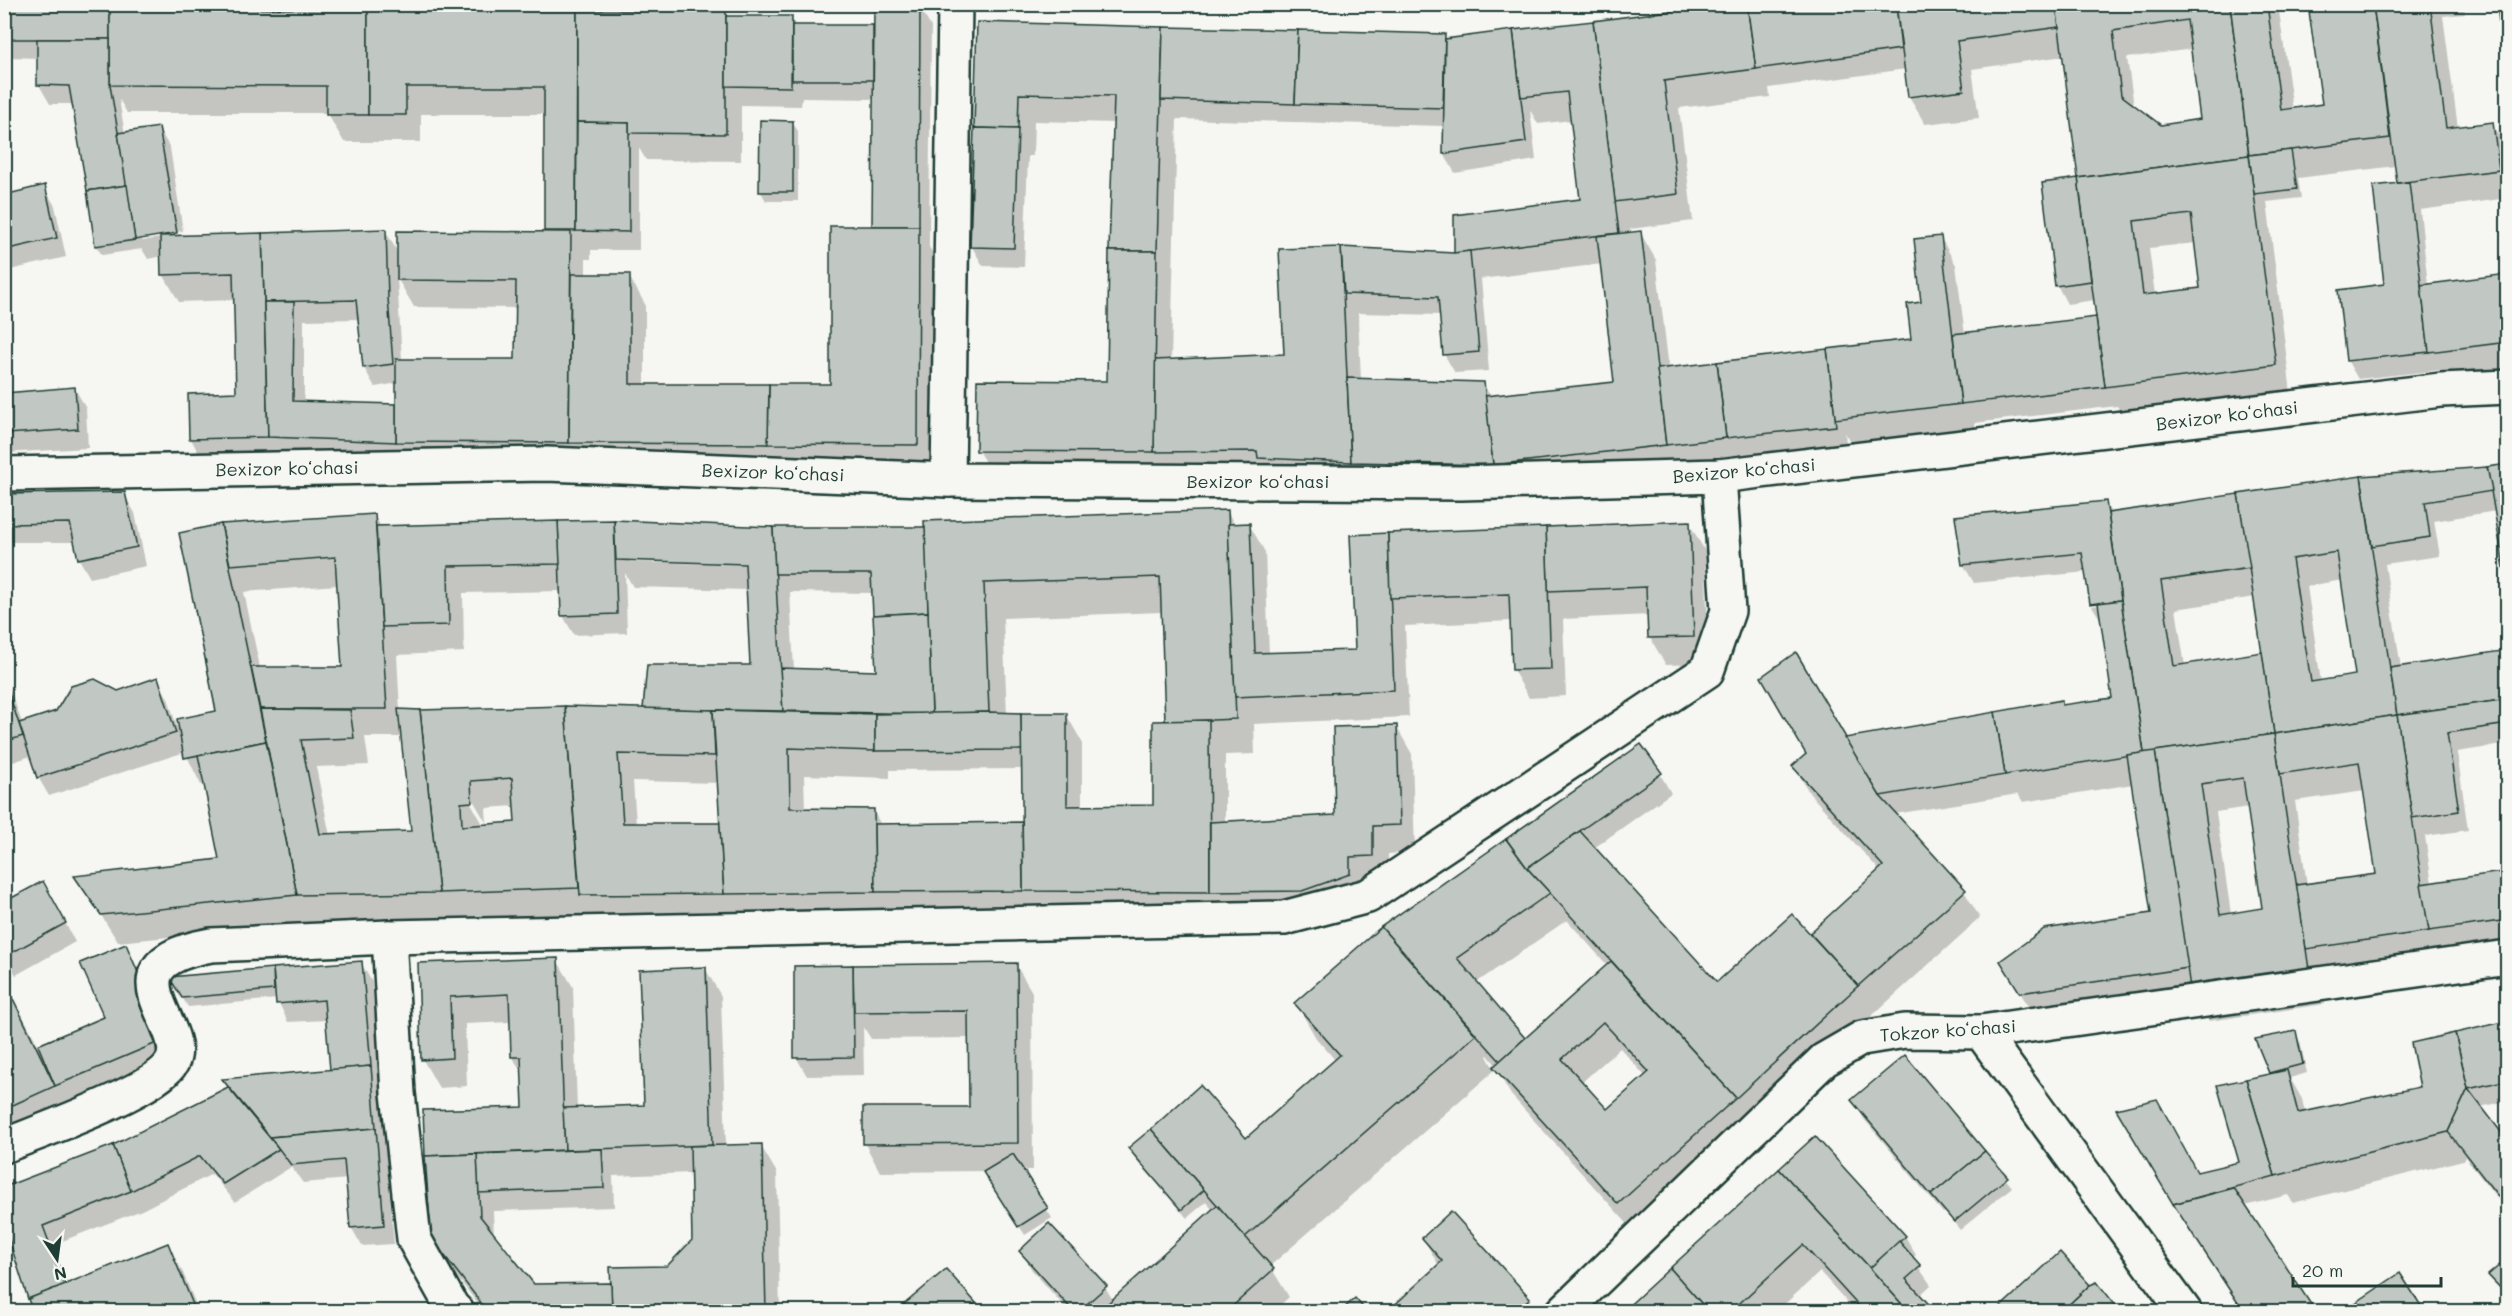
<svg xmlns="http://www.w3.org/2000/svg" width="2512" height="1316" viewBox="0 0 2512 1316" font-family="Mali,sans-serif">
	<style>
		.shadow { fill: #0003; fill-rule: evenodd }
		.building { fill: #c1c8c3; stroke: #1f3d34; stroke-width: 1.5; fill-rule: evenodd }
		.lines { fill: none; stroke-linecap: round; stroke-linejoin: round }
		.minor-casing { stroke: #1f3d34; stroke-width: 38 }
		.minor { stroke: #f6f6f2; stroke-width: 33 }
		.labels { text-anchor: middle; stroke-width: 4.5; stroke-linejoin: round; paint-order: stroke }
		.street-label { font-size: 18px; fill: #1f3d34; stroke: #f6f6f2 }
	</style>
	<rect width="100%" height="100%" fill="#f6f6f2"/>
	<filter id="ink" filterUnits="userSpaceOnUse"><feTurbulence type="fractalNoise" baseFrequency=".0167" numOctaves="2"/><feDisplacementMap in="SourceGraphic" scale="12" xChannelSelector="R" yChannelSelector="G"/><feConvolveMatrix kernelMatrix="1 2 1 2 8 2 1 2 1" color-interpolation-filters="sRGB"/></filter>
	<g filter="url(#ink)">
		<g class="shadow">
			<path d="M4,4H114L117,9L725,11L729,18H791L796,26L875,27L920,8L931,27L929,247L934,255L933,472L206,467L191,439L190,396L238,394L235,300L179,302L163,274L162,256L148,259L142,249L102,255L96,246L74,104H50L39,85V58L4,57ZM802,98L874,99V227L831,386H645V304L629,276L586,275V259H591V250H639V148L646,160L741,161V105L801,106ZM119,99L127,113H327L344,142H421V114H546L545,233L398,253L385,230L184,237V234L142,241V238L183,231L170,148L159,129L125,134ZM397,278L414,307L517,308V361L402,360ZM360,319L364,368L375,387L398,383V410L304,403V320Z"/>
			<path d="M1735,4H2278L2293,110L2324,106L2310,4H2466L2464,5L2465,14L2443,16L2458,128L2492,124L2508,151V198L2420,210L2428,285L2508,276V371L2446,379L2441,370L2358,379L2347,360L2386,285L2399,185L2396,166L2298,178L2301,198L2267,202L2291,393L2122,414L2117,406L1975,423L1976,432L1852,446L1845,432L1846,444L1679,464L994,478L978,450L1109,383L1115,123L1034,121L1033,156H1028L1024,267L983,266L972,247L978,23L1444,36L1447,40ZM2192,49L2202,120L2161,126L2134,106L2127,58ZM2064,56L2081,186L2077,179L2057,285L2067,304L2095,300L2098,319L1965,335L1956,265L1941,238L1913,340L1669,369L1656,260L1640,232L1631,233L1630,229L1693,221L1679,108L1770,97L1769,88L1906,69L1909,97L1925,124L1979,118L1972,69ZM1530,110L1538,124L1572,120L1582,200L1456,255L1341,248L1280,251L1285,356L1171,361L1177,119L1444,126V154L1455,173L1536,160ZM2196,243L2202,289L2155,295L2149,248ZM1602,264L1616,383L1491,397L1483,384L1361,380L1358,313L1441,315L1444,354L1455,373L1489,371L1481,279Z"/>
			<polygon points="761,121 792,122 798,131 798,201 766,201 761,192"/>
			<polygon points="44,187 55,206 66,257 10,270 4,260 4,196"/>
			<polygon points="75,389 86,408 88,448 4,453 4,400"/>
			<path d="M2487,469L2496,511L2434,521L2440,556L2385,564L2401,668L2508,652V744L2457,752L2468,830L2425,836L2432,884L2508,873V940L2442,950L2443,959L2321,977L2325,1004L2209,1021L2195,997L2037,1020L2018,989L2153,914L2133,784L2023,802L2018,794L1895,814L1964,891L1980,918L1634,1231L1511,1095L1496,1069L1270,1266L1289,1297L1273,1312H1069L1032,1270L1021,1251L1105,1287L1113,1300L1213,1210L1206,1202L1187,1218L1135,1158L1130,1149L1200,1087L1246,1140L1336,1061L1316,1038L1296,1003L1382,928L1660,774L1671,793L1594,848L1717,984L1810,935L1880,871L1810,794L1794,766L1845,739L2061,702L2064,706L2113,699L2102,622L2092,606L2129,600L2128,597L2091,603L2087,572L1974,583L1963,564L2105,503L2112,514L2362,478ZM2343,580L2357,677L2321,682L2307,586ZM2255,597L2264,654L2185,666L2176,609ZM2396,697L2423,886H2420L2393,698ZM2365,791L2378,875L2307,885L2295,801ZM2249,807L2264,909L2231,914L2216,812ZM1567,920L1608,966L1525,1040L1476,983ZM1620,1048L1646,1077L1607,1111L1581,1083ZM1488,1055L1497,1066L1494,1069L1487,1056Z"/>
			<polygon points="124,494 135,513 146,566 90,578 79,559 75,542 4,542 4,496"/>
			<path d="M1227,511L1235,525L1249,524L1265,552L1269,654L1356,651L1352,537L1689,523L1705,551L1709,664L1666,665L1650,638L1649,615L1563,619L1566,696L1529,698L1513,670L1511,621L1405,626L1409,717L1254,724L1255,754L1225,755V822L1336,816L1396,726L1412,754L1415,852L1388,854V883L1365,901L597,922L593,916L313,923L118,942L77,877L221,861L205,784L201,785L185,752L49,796L38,777L31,756L4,765V671L22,723L157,679L168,698L177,727L218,712L221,525L374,515L381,527L614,521L773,529H926ZM630,559L753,562V565L630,562ZM625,573L633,587L748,590L752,667L644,711L565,708L400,711L397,655L464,652L463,593L562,591L563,616L574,635L627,633ZM338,585L344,668H260L244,592ZM790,592L873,593L877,672L794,670ZM1162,612L1166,723L1155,807H1082V742L1066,714L1007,715L1003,618ZM365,737H402L412,833L330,836L316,767L369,765ZM1023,769L1024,824L881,825L873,810L805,809L804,775L890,778V770ZM633,781L719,783L722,824H636ZM470,795L487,824L486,808L515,806L516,824L484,826L467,796Z"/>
			<polygon points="54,901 75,942 16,975 4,955"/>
			<polygon points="125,946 136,965 176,1059 4,1144 4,980 39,1047 106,1018"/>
			<path d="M557,960L573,987L577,1109L646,1106L705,968L721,996L726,1146H761L777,1173L780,1312H484L449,1266L433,1238L425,1112L525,1108L523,1075L512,1056L511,1022L465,1024L467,1086L439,1088L423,1060L420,965ZM692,1173L694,1241L668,1267L613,1284L533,1286L494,1237L493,1211L614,1207L613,1176Z"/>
			<polygon points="361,963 372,982 394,1244 362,1246 351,1227 348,1179 303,1183 291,1167 235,1202 212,1174 142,1210 52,1245 68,1285 168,1245 183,1273 199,1312 35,1312 4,1219 114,1146 229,1089 224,1081 332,1071 327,1020 288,1022 277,999 188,1007 176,987 272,970 274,975"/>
			<polygon points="1016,965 1032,992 1033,1170 1022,1170 1052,1218 1025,1235 991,1182 988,1171 880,1172 865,1144 864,1109 970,1108 970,1038 871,1039 863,1026 864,1075 807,1076 796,1057 795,967"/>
			<polygon points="2508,1022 2508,1101 2480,1107 2508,1143 2508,1212 2465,1157 2463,1160 2293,1203 2288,1195 2245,1206 2314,1312 2243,1312 2190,1232 2119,1110 2200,1180 2241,1163 2272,1075 2258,1041 2295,1033 2300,1042 2307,1073 2290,1078 2302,1099 2305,1113 2422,1088"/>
			<polygon points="1853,1100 1984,1152 2012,1187 1960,1230 1945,1212 1943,1213 1864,1119"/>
			<polygon points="1815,1138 1905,1236 1916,1255 1912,1258 1931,1285 1919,1296 1933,1312 1856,1312 1820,1272 1776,1312 1624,1312"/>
			<polygon points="1423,1238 1529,1299 1536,1312 1389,1312 1439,1266"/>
			<polygon points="2508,1260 2508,1301 2490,1275"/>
			<polygon points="974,1304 979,1312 898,1312"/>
		</g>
		<g class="building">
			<rect x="4" y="4" width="106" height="35"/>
			<polygon points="1723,4 1747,4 1756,69 1664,81 1678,194 1615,202 1593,21"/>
			<polygon points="1747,4 1896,4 1901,49 1756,69"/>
			<polygon points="1896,4 2056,4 2059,27 1957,41 1964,90 1908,97"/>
			<path d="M2056,4H2230L2249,155L2078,178ZM2187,20L2200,119L2161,125L2121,95L2113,31Z"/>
			<polygon points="2230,4 2267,4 2281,110 2322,104 2308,4 2373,4 2390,138 2249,155"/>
			<polygon points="2373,4 2430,4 2446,128 2493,122 2499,170 2397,183"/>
			<polygon points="2497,4 2508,4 2508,57 2503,58"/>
			<polygon points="874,6 920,6 919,226 872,226"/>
			<polygon points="110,8 368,9 368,115 326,115 326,86 110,85"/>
			<polygon points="368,9 577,10 576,231 544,231 544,87 406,87 406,115 368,115"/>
			<polygon points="577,10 726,10 726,134 629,133 629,123 577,122"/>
			<polygon points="726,16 792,16 791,87 726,86"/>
			<polygon points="1593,21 1619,233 1454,253 1454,215 1580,199 1567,92 1521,97 1513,30"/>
			<polygon points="977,22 1163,27 1157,251 1109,251 1114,96 1019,94 1018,129 974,128"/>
			<rect x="792" y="25" width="81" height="55"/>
			<polygon points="1163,27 1298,30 1295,104 1161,100"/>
			<polygon points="1298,30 1445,34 1443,108 1295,104"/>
			<polygon points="1513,30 1526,142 1443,154 1445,39"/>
			<polygon points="37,39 110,39 110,85 127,185 87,191 69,86 37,85"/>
			<polygon points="760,120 793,121 793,192 759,192"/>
			<polygon points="577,122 629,123 629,232 576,231"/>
			<polygon points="159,127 177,233 135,240 118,133"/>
			<polygon points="974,128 1018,129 1014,248 970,247"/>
			<polygon points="2291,150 2297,189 2254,194 2249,155"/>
			<path d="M2249,155L2276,365L2105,387L2078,178ZM2191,214L2200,288L2143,295L2134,221Z"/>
			<polygon points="2078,178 2091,281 2055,286 2042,183"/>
			<polygon points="2409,182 2429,352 2346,361 2338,290 2384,284 2373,186"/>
			<polygon points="45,185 57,238 4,250 4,195"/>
			<polygon points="127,185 135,240 95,246 87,191"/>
			<polygon points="830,226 919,226 918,445 768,444 769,384 830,384"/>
			<polygon points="386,229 388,298 393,364 363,368 356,300 264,302 262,233"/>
			<polygon points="397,231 571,232 569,443 396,442 396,359 515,359 516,281 397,280"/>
			<polygon points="1641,231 1666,445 1493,465 1485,396 1614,382 1597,236"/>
			<polygon points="262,233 268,437 189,439 188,394 236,392 233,273 161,275 160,236"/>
			<polygon points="1941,236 1961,404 1835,419 1827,349 1911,339 1907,304 1921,302 1914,239"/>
			<polygon points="1341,247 1454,253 1470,251 1479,352 1443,355 1438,297 1344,294"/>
			<polygon points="1341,247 1351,462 1258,458 1257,451 1154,452 1155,360 1284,354 1279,249"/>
			<polygon points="1109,251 1157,251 1154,452 976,451 977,380 1107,381"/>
			<polygon points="571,274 630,274 630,384 769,384 768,444 569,443"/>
			<polygon points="2508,274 2508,342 2429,352 2421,285"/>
			<polygon points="264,302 294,302 293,401 396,404 396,442 268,437"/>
			<polygon points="2096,317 2105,387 1961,404 1953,334"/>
			<polygon points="1827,349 1836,426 1726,438 1717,362"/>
			<polygon points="1717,362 1726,438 1666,445 1657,369"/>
			<polygon points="1347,378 1484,382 1493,465 1351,462"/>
			<polygon points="75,387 78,429 7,434 5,393"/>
			<polygon points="2508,464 2508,592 2487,467"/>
			<polygon points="2487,467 2492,491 2425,502 2430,537 2372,546 2361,476"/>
			<path d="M2361,476L2397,715L2274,734L2238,494ZM2337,552L2355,675L2311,682L2292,559Z"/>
			<polygon points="125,492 137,547 78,559 70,523 4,524 4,494"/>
			<polygon points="2238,494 2250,568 2161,581 2174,666 2262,652 2274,734 2144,753 2108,513"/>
			<polygon points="2106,501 2121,600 2090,604 2082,553 1962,565 1955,516"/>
			<polygon points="1228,510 1236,719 1165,722 1160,577 984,583 989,712 932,714 924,521"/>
			<polygon points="375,514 387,709 260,709 251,667 342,667 335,557 230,565 221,524"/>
			<polygon points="614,520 773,527 783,711 643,709 647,665 750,665 745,564 616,560"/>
			<polygon points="614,520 617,614 561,616 558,521"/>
			<polygon points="558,521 560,564 448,566 449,625 382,627 376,526"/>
			<polygon points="1690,521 1694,637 1648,638 1646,587 1548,591 1546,527"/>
			<polygon points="1250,523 1255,653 1355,650 1350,535 1388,533 1394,690 1235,697 1228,524"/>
			<polygon points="221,524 266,741 184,758 177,719 216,711 179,533"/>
			<polygon points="773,527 925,527 928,612 873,615 871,574 775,574"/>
			<polygon points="1546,527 1551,669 1512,670 1509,594 1390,598 1388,533"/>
			<polygon points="2121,600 2144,753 2005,775 1995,712 2062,700 2062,705 2112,698 2098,603"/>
			<polygon points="928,612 932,714 783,711 780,668 876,671 873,615"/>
			<polygon points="2508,650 2508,699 2397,715 2390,668"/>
			<polygon points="1796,652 1880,796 1966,890 1858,986 1810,933 1883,866 1792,766 1806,754 1761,677"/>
			<polygon points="158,677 176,733 37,778 19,723 56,711 71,686 95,679 118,691"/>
			<polygon points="4,679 23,736 4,742"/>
			<polygon points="2508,699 2508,724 2447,733 2459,811 2412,818 2397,715"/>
			<path d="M565,706L579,888L439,893L420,710ZM512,778L515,822L462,826L461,803L472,802L471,781Z"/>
			<polygon points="565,706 713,710 715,756 618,754 623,823 720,823 724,894 580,895"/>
			<polygon points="260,709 350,710 354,738 301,740 320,834 411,831 398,709 420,710 439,893 297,895"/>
			<polygon points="713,710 875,714 875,751 789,748 790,808 874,809 875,892 724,894"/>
			<polygon points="989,712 1021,713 1022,750 875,751 875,714"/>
			<polygon points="1995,712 2005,775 1880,796 1845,738"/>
			<polygon points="1021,713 1067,713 1067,806 1153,805 1153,721 1209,720 1210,892 1023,891"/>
			<polygon points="2397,715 2429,931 2306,949 2296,885 2376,874 2359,762 2280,774 2274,734"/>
			<polygon points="1397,725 1400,825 1373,826 1373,856 1350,857 1350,874 1302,891 1210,892 1210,822 1335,815 1333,727"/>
			<path d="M2274,734L2310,976L2191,994L2155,751ZM2243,778L2262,908L2220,915L2201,784Z"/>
			<polygon points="266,741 297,895 101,915 74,876 219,859 198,755"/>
			<polygon points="1641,744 1662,773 1527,868 1506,839"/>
			<polygon points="2155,751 2188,968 2020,993 2000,961 2044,929 2151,913 2127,755"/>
			<polygon points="1022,822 1023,891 875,892 874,824"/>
			<polygon points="1580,831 1717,982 1792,914 1858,986 1736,1098 1527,868"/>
			<polygon points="1506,839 1527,868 1550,893 1457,958 1525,1038 1500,1061 1381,927"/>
			<polygon points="2508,871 2508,920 2429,931 2421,884"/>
			<polygon points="43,881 66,923 4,957 4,902"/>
			<polygon points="1381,927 1476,1035 1245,1237 1151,1129 1200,1085 1246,1138 1340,1055 1294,1003"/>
			<polygon points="126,944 166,1039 55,1086 38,1045 104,1017 80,963"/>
			<polygon points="558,958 565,1150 425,1156 423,1110 523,1107 521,1057 511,1057 509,994 450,997 452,1058 421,1060 418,963"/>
			<polygon points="362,961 371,1066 330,1070 324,1000 276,1004 273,968"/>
			<path d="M1611,961L1736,1098L1618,1204L1493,1067ZM1603,1022L1649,1072L1607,1109L1562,1059Z"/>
			<polygon points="1017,963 1018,1143 863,1144 863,1107 969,1107 968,1011 854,1012 853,965"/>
			<polygon points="853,965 854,1057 794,1058 794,966"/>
			<polygon points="706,967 712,1145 565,1150 563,1108 644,1105 639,970"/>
			<polygon points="273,968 274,990 182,998 169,977"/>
			<polygon points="4,980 55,1086 4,1109"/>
			<polygon points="2508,1021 2508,1080 2468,1089 2455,1033"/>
			<polygon points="2296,1031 2303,1064 2269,1073 2255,1039"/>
			<polygon points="2455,1033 2468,1089 2448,1132 2275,1176 2246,1079 2287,1070 2298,1113 2420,1087 2411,1043"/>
			<polygon points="1905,1055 1985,1151 1931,1195 1851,1100"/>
			<polygon points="371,1066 376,1128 270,1137 222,1079"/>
			<polygon points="2246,1079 2275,1176 2173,1204 2116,1109 2157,1099 2197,1172 2239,1162 2217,1085"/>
			<polygon points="228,1087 279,1149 223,1184 200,1156 131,1191 113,1145"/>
			<polygon points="2468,1089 2508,1141 2508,1209 2448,1132"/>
			<polygon points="376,1128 384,1225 350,1228 344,1160 291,1165 270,1137"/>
			<polygon points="1151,1129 1204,1190 1181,1210 1128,1148"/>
			<polygon points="1815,1136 1906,1236 1870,1268 1779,1169"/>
			<polygon points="762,1144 766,1312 612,1312 610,1267 667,1266 692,1240 690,1146"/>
			<polygon points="113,1145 131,1191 43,1226 65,1285 28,1299 4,1224 4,1187"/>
			<polygon points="602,1149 604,1188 478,1193 477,1154"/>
			<polygon points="1985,1151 2008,1177 1954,1222 1931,1195"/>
			<polygon points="477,1154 480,1216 534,1284 611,1283 612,1312 488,1312 431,1238 425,1156"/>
			<polygon points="1013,1154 1048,1208 1018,1227 983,1172"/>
			<polygon points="1779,1169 1870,1268 1909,1312 1864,1312 1803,1245 1730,1312 1709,1312 1670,1268"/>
			<polygon points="2234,1188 2316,1312 2244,1312 2173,1204"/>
			<polygon points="1217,1205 1274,1269 1226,1312 1112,1312 1106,1305"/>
			<polygon points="1451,1211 1530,1298 1515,1312 1387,1312 1442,1261 1422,1238"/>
			<polygon points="1049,1223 1107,1286 1078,1312 1074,1312 1019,1251"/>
			<polygon points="1899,1241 1921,1266 1906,1279 1936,1312 1909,1312 1870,1268"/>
			<polygon points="168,1243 196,1312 33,1312 28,1299"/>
			<polygon points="2060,1252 2090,1285 2061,1312 1995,1312"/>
			<polygon points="2508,1258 2508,1296 2488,1275"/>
			<polygon points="1670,1268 1709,1312 1622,1312"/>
			<polygon points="946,1269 976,1303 965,1312 895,1312"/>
			<polygon points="2400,1273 2425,1312 2342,1312"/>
			<polygon points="2097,1282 2121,1312 2061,1312 2090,1285"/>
			<polygon points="1355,1298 1367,1312 1340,1312"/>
		</g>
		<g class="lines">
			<defs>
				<g id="minor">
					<polyline points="4,474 547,464 948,480 1461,483 1719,476 2441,390 2508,387"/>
					<polyline points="948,480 955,4"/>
					<polyline points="389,937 398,1093 414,1239 452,1307 457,1312"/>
					<polyline points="1981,1032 2185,1312"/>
					<path d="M4,1146C38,1132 158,1090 172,1062C191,1025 98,965 211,945L389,937L1284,918L1368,896L1707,671L1728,611L1719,476"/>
					<polyline points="1563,1312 1824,1060 1862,1038 1905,1031 1981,1032 2508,957"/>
				</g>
			</defs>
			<use href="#minor" class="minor-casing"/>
			<use href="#minor" class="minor"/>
		</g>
	</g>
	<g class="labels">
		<g class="street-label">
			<text transform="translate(2227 416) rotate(-7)" y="6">Bexizor koʻchasi</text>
			<text transform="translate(287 469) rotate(-1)" y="6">Bexizor koʻchasi</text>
			<text transform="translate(1744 471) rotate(-5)" y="6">Bexizor koʻchasi</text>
			<text transform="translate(773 473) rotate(2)" y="6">Bexizor koʻchasi</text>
			<text x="1258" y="488">Bexizor koʻchasi</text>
			<text transform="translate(1948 1031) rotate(-4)" y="6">Tokzor koʻchasi</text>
		</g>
	</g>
	<rect width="2512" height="1316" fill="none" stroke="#f6f6f2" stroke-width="24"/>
	<rect x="12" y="12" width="2488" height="1292" fill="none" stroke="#1f3d34" stroke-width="2" filter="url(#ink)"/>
	<g transform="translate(57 1259) rotate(167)" stroke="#f6f6f2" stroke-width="4.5" paint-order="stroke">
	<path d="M0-4.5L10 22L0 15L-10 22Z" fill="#1f3d34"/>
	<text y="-9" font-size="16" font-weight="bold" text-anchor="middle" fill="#1f3d34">N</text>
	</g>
	<path d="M2293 1277v9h148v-9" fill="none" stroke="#1f3d34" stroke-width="3"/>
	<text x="2302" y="1277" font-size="18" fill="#1f3d34" stroke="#f6f6f2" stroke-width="4.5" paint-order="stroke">20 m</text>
</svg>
